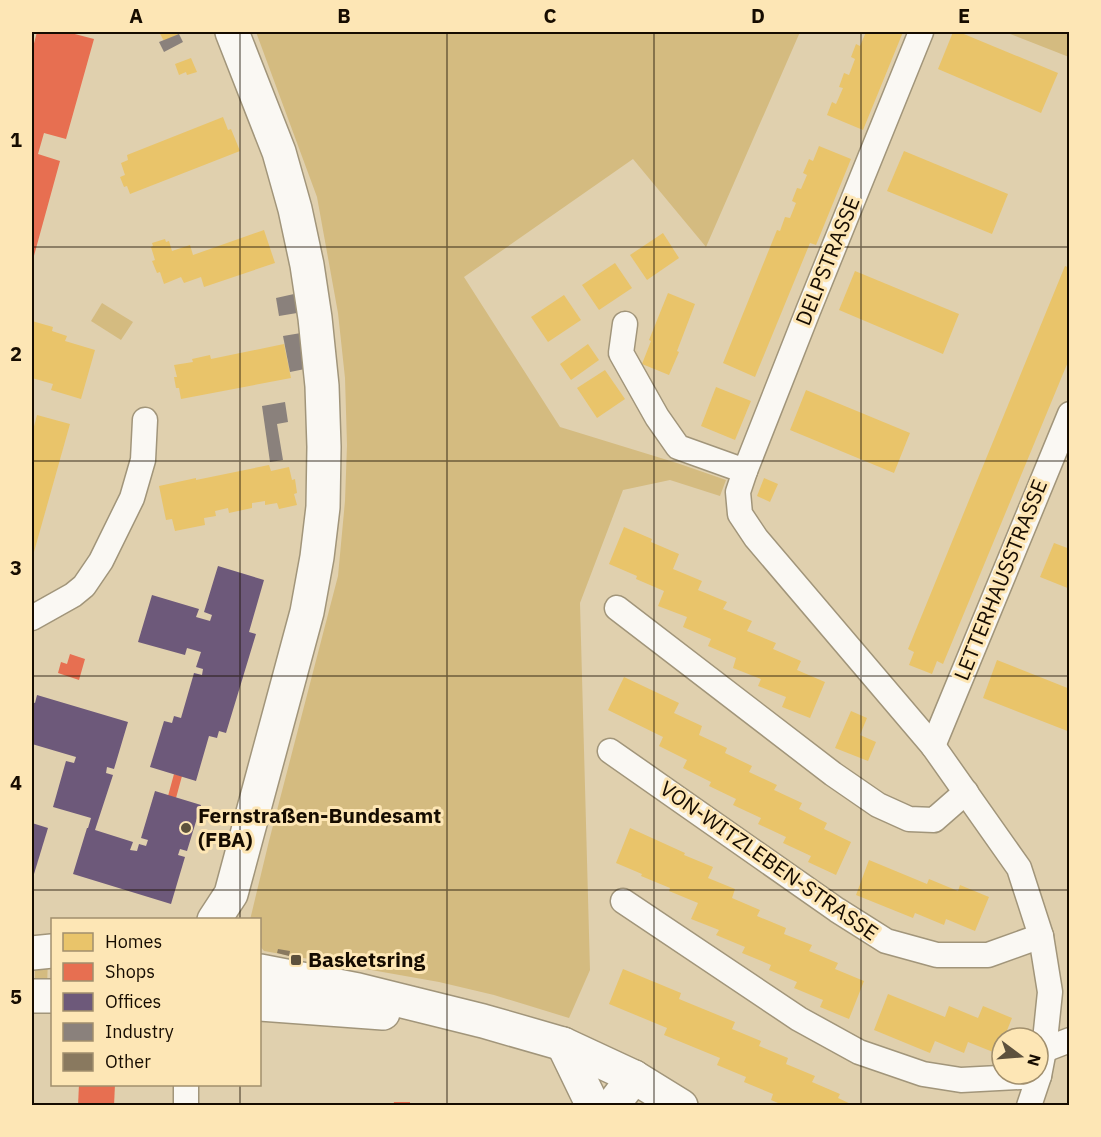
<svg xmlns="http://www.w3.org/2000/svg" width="1101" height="1137" viewBox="0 0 1101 1137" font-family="'IBM Plex Sans',sans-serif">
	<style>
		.green { fill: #d4bb80 }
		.homes { fill: #e9c46a }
		.shops { fill: #e76f51 }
		.offices { fill: #6d597a }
		.industry { fill: #8a817c }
		.building { fill: #89795f }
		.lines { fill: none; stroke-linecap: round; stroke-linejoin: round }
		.street-casing { stroke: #a1957a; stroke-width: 27 }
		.secondary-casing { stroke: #a1957a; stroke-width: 36 }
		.street { stroke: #faf8f3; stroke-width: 24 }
		.secondary { stroke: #faf8f3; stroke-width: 33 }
		.grid { fill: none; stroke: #160c00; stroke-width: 1.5; stroke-opacity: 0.55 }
		.poi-dot { fill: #5d513d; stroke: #fde6b5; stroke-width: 2 }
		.labels { text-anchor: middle; stroke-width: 6; stroke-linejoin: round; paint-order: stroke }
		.street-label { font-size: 21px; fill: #160c00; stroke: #fde6b5 }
		.poi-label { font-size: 21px; font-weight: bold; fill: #160c00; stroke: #fde6b5; text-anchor: start }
		.neatline { fill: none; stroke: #160c00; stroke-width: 2 }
		.grid-label { font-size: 20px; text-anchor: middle; font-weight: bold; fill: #160c00 }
	</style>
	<rect width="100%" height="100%" fill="#e0d0ae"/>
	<g class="green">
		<polygon points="256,32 800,32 706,247 633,159 464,277 560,427 677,463 726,480 720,496 670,480 623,490 580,603 590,970 569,1018 494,995 439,982 264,951 260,946 260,920 250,920 269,841 338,576 345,501 347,445 345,378 338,313 317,197"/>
		<polygon points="1005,32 1069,32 1069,57"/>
		<polygon points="102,303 133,322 121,340 91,321"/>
		<polygon points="48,957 47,988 35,986 35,968"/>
	</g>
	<g class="homes">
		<polygon points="159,32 184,32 164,41"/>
		<polygon points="866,32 903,32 863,130 827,115 832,102 836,104 843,88 839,87 844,73 849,75 855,59 851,57 856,44 860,46"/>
		<polygon points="953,32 959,32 1058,73 1041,113 938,69"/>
		<polygon points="191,58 197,72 187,75 186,72 179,75 175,64"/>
		<polygon points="223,117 228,130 231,129 240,151 130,194 127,186 124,187 120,177 125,175 121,163 128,160 127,155"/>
		<polygon points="819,146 851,159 816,245 810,243 755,377 723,363 777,230 780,231 785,217 790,218 796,203 792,201 797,188 801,189 807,175 803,173 809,159 813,161"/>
		<polygon points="904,151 1008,194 992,234 887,191"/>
		<polygon points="264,230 275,263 204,287 201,277 184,283 181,277 164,284 160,272 157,273 152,261 155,260 151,247 153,246 152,243 165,239 166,242 169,241 172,251 190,245 193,255"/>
		<polygon points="663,233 679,258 647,280 630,255"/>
		<polygon points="615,263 632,288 599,310 582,285"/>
		<polygon points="1065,266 1070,268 1070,357 943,664 937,661 932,674 909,665 914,652 908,649"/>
		<polygon points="855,271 959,314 943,354 839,310"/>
		<polygon points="668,293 695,304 677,351 679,352 669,375 642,364 651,341 649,340"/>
		<polygon points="564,295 581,320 548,342 531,317"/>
		<polygon points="32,321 53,327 52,331 67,336 65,341 95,350 81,399 51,390 53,384 32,378"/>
		<polygon points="284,344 291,378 181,399 179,388 176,388 174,377 177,377 174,365 193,362 192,359 210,355 211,359"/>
		<polygon points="588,344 599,360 571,380 560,364"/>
		<polygon points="605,370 625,399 597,418 577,388"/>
		<polygon points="716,387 751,401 735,440 701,426"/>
		<polygon points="806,390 910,433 894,473 790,430"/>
		<polygon points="37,415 70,424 32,559 32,434"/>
		<polygon points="269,465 271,471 289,467 292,480 295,479 297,493 294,494 297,505 279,509 277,503 265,505 265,501 252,503 252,508 229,513 228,508 215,511 216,516 204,518 205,525 175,531 172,519 166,520 159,486 196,478 196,480"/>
		<polygon points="764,478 778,484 770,502 757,496"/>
		<polygon points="624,527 652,539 651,542 679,554 673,569 702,581 698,590 727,602 723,609 752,621 747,631 776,643 773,649 801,661 797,670 825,682 810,718 782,707 786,697 758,686 761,679 733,668 736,658 708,646 711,639 683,627 687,617 658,606 664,591 636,579 637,576 609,564"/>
		<polygon points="1054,543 1070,549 1070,589 1040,577"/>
		<polygon points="997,660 1070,689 1070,732 983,698"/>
		<polygon points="624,677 679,703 674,713 702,726 699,735 727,748 725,753 752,766 749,772 777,785 774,790 802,803 799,809 827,823 824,829 851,842 836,875 808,862 811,856 783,843 786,837 758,824 761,818 733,805 736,799 709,786 711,782 683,768 687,760 659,746 663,737 608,710"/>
		<polygon points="851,711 867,718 860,735 876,742 868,761 835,748"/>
		<polygon points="630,828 685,853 684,855 713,867 708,878 735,889 732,898 760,910 757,916 786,928 784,934 812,945 809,951 838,963 835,969 864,981 849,1019 820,1007 823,1000 794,988 797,982 769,970 771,965 742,953 745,947 716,935 719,930 691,919 698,903 669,891 670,888 641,876 642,874 616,863"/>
		<polygon points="869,860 927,884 929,879 958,891 960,885 989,897 975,931 946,919 944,925 915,913 913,918 856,895"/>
		<polygon points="623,969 681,993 679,999 735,1022 732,1029 761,1041 759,1046 788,1058 786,1064 815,1076 812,1082 840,1094 838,1098 855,1106 785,1106 771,1100 773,1094 744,1082 746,1077 717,1065 720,1058 664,1035 667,1028 609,1004"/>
		<polygon points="888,994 945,1017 949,1006 978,1018 983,1006 1012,1018 1004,1038 1002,1038 1002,1044 998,1054 968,1042 964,1053 935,1041 930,1053 874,1030"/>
	</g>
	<g class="shops">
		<polygon points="37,32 67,32 94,39 66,139 44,133 38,154 60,161 32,263 32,51"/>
		<polygon points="70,654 85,659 79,680 58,673 61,662 67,664"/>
		<polygon points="174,774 182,776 176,798 168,796"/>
		<polygon points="79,1084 115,1084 114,1106 78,1106"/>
		<polygon points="394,1102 410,1102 410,1106 393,1106"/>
	</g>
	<g class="offices">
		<polygon points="218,566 264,580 249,632 256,634 226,733 219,731 217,738 209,736 196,781 150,767 164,721 172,723 174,716 181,718 194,673 202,675 203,669 196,667 201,652 187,648 185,655 138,642 152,595 199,609 196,617 210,621 212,615 204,612"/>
		<polygon points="37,695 128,722 114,769 107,767 106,773 113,775 95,830 133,842 130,850 137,851 139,844 146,846 148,840 141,838 155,791 201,805 187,851 180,849 178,855 185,857 171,904 73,874 87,828 88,828 91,818 53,807 66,761 74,763 76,757 32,744 32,702 35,703"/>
		<polygon points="32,823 48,828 34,874 32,874"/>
	</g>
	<g class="industry">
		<polygon points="179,34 183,42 164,52 159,42"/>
		<polygon points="294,294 297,313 279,316 276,298"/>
		<polygon points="301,333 305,369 290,372 283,336"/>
		<polygon points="285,402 288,422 277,424 283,460 270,462 262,406"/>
	</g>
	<polygon class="building" points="278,949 290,951 289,956 277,953"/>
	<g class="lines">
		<defs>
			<g id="street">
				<polyline points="921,32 808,311 745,471 738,492 740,514 756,538 933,746 1019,868 1041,936 1050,992 1044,1050 1039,1076 1029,1106"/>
				<polyline points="625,324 621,353 657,417 678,447 745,471"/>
				<polyline points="617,608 833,774 878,805 909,819 934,820 966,792"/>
				<polyline points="32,618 73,595 84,586 101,561 132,498 143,460 145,420"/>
				<polyline points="933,746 1070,414"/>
				<polyline points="610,751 837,910 886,941 937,955 988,955 1041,936"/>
				<polyline points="623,901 799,1019 859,1052 923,1074 961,1080 1039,1076"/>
				<polyline points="1044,1050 1070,1040"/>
				<polyline points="186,1106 186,1084"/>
			</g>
			<g id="secondary">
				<polyline points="214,920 231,894 307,612 317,557 323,507 324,447 322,386 315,318 307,265 295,209 279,152 232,32"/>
				<polyline points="32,953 52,951"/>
				<polyline points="260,971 358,990 483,1021 563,1044 634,1077 681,1106"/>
				<polyline points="32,996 52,996"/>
				<polyline points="260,1004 383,1013"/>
				<polyline points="563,1044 593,1106"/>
				<polyline points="612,1106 634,1077"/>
			</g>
		</defs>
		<use href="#street" class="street-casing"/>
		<use href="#secondary" class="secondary-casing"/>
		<use href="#street" class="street"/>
		<use href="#secondary" class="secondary"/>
	</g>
	<path class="grid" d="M240,32V920M447,32V1106M654,32V1106M861,32V1106M32,247H1070M32,461H1070M32,676H1070M32,890H1070M240,1084V1106"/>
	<g class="poi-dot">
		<circle cx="186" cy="828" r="6"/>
		<rect x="290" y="954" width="12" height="12" rx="3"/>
	</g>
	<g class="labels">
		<g class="street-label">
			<text transform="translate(828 261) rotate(-68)" y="7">DELPSTRASSE</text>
			<text transform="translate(1001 580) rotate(-68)" y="7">LETTERHAUSSTRASSE</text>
			<text transform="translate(769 861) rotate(35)" y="7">VON-WITZLEBEN-STRASSE</text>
		</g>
		<g class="poi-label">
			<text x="198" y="823">Fernstraßen-Bundesamt<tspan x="198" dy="24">(FBA)</tspan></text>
			<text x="308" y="967">Basketsring</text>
		</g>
	</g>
	<rect width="1101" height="1137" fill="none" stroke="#fde6b5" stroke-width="66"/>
	<rect x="51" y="918" width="210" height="168" fill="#fde6b5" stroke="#a18f6d" stroke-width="1.5"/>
	<rect x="63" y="933" width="30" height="18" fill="#e9c46a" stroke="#a18f6d" stroke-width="1.5"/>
	<text x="105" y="948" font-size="18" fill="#160c00">Homes</text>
	<rect x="63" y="963" width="30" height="18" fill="#e76f51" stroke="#a18f6d" stroke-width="1.5"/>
	<text x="105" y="978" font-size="18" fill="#160c00">Shops</text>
	<rect x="63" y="993" width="30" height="18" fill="#6d597a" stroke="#a18f6d" stroke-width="1.5"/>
	<text x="105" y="1008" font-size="18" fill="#160c00">Offices</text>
	<rect x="63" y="1023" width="30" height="18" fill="#8a817c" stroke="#a18f6d" stroke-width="1.5"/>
	<text x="105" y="1038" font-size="18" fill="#160c00">Industry</text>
	<rect x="63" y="1053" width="30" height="18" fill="#89795f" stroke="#a18f6d" stroke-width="1.5"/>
	<text x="105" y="1068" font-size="18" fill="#160c00">Other</text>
	<g transform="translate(1020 1056) rotate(106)"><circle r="28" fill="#fde6b5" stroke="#a18f6d" stroke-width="1.5"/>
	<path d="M0-4.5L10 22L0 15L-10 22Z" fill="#5d513d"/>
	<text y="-9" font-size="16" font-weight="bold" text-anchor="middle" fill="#160c00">N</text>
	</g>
	<rect x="33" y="33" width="1035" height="1071" class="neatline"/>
	<g class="grid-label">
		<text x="136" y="23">A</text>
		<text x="344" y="23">B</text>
		<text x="550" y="23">C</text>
		<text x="758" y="23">D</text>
		<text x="964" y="23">E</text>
		<text x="16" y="147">1</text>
		<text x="16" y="361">2</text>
		<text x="16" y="575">3</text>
		<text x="16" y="790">4</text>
		<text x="16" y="1004">5</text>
	</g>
</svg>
